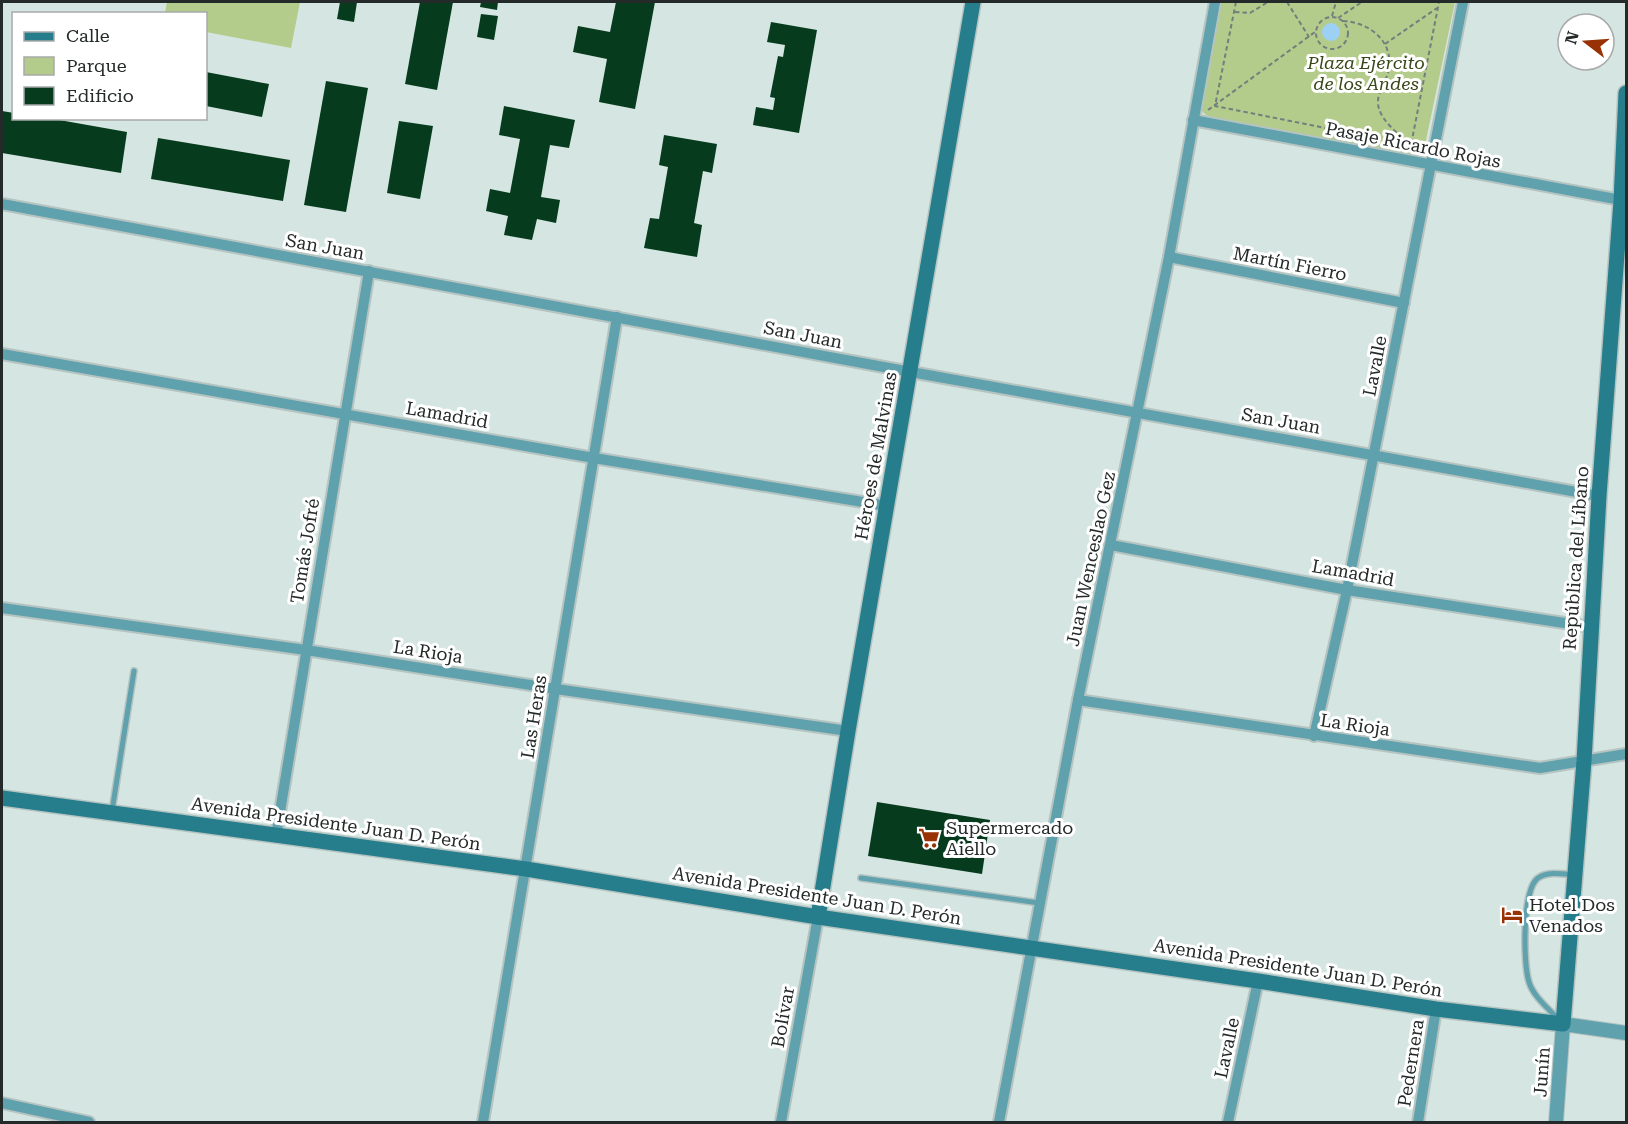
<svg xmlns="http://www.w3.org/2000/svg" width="1628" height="1124" viewBox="0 0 1628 1124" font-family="'Roboto Serif',serif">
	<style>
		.green { fill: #b4cc8b }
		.water { fill: #9dd0f5 }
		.building { fill: #063b1e }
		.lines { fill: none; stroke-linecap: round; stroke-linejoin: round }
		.service-casing { stroke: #b5c4c1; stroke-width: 8 }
		.minor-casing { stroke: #b5c4c1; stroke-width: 14 }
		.tertiary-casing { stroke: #b5c4c1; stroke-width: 16 }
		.secondary-casing { stroke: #b5c4c1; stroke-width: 18 }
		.path { stroke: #747f7d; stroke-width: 2; stroke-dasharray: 4.5 3; stroke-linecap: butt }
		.service { stroke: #60a1ae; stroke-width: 5 }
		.minor { stroke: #60a1ae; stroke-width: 10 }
		.tertiary { stroke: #60a1ae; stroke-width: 14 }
		.secondary { stroke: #267e8d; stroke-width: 15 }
		.labels { text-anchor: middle; stroke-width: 6; stroke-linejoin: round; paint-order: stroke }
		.park-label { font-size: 18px; font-style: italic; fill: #374717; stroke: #fff }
		.street-label { font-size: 18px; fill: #242a29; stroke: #fff }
		.poi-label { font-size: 18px; fill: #242a29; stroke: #fff; text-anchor: start }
	</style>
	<rect width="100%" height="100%" fill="#d5e6e2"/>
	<g class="green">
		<polygon points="167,2 300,2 291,48 206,32 206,14 165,13"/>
		<path d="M1220,2H1455L1424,150L1417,155H1410L1210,117C1203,114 1200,110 1200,102Z"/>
	</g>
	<circle class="water" cx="1331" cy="32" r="9"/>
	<g class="building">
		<polygon points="340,2 357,2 354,22 337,19"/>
		<polygon points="420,2 453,2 437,90 405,84"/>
		<polygon points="481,2 498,2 497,10 480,7"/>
		<polygon points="616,2 655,2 635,109 599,102 607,59 573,52 578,26 610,32"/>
		<polygon points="481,14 498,16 494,40 477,37"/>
		<polygon points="771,22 817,30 799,133 753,125 756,107 773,110 775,98 770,97 778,56 783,57 785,45 767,42"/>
		<polygon points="206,72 269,84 262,117 206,106"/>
		<polygon points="326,81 368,88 346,212 304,205"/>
		<polygon points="504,106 575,120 569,148 550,145 541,197 560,200 556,223 537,219 532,240 504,235 508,216 486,211 490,189 510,193 520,139 499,135"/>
		<polygon points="2,111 14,113 14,118 48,118 127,132 121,173 2,153"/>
		<polygon points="399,121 433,126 420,199 387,193"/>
		<polygon points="664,135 717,144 712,173 703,171 694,223 702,225 697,257 644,248 650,218 659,219 668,167 659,165"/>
		<polygon points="158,138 290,160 283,201 151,179"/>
		<polygon points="877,802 990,820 982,874 868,856"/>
	</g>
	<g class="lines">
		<defs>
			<g id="service">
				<polyline points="112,811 134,671"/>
				<polyline points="861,878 1039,903"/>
				<path d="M1558,1019C1548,1008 1533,996 1529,982C1523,964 1522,889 1538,878C1548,871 1563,874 1575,875"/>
			</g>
			<g id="minor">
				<polyline points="1193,120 1626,201"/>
				<polyline points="2,204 911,372 1599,496"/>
				<polyline points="1169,257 1404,303"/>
				<polyline points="2,354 594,458 887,506"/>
				<polyline points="1111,545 1347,590 1591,627"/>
				<polyline points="2,608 306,650 556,689 848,731"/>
				<polyline points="1078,700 1540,768 1626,754"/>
				<polyline points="1314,736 1347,590 1463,2"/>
				<polyline points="276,836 369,271"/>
				<polyline points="2,1103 89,1122"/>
				<polyline points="483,1122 617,317"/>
				<polyline points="781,1122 818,917"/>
				<polyline points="999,1122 1078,700 1169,257 1215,2"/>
				<polyline points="1228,1122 1258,981"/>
				<polyline points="1418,1122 1436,1009"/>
			</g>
			<polyline id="tertiary" points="1556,1122 1563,1024 1626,1033"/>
			<g id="secondary">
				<polyline points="2,798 526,869 818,917 1258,981 1436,1009 1563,1024 1584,761 1599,496 1621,201 1626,93"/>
				<polyline points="818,917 848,731 973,2"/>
			</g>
		</defs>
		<use href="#service" class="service-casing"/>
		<use href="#minor" class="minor-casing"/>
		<use href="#tertiary" class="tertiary-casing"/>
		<use href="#secondary" class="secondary-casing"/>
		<g class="path">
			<polyline points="1236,2 1215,106 1411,145 1439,2"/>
			<polyline points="1287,2 1309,37"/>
			<polyline points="1235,12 1250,13 1268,2"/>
			<polyline points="1332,16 1336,2"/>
			<circle cx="1332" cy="33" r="16"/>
			<polyline points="1338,18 1362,2"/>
			<path d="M1343,21C1370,22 1396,43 1388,73C1385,83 1377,93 1378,104C1380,121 1398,133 1410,144"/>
			<polyline points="1385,44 1437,8"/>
			<polyline points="1208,110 1315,32"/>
		</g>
		<use href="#service" class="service"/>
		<use href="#minor" class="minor"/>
		<use href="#tertiary" class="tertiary"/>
		<use href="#secondary" class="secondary"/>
	</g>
	<defs>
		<symbol id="supermarket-bare" viewBox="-9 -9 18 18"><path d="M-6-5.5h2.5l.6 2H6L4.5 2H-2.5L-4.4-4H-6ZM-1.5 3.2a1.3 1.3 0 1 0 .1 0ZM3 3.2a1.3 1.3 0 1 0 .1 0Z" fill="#983205" stroke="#fff" stroke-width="2.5" paint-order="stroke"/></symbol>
		<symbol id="hotel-bare" viewBox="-9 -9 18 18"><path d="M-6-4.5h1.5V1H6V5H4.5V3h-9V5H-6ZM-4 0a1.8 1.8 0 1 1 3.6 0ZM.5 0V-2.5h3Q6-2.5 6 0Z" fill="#983205" stroke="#fff" stroke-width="2.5" paint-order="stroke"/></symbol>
	</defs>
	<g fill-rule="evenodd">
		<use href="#supermarket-bare" x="914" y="823" width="30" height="30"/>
		<use href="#hotel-bare" x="1497" y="900" width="30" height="30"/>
	</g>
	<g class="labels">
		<g class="park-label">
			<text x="1366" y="69">Plaza Ejército<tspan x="1366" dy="21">de los Andes</tspan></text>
		</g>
		<g class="street-label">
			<text transform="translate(1413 145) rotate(11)" y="6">Pasaje Ricardo Rojas</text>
			<text transform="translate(325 247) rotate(10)" y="6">San Juan</text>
			<text transform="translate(1290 264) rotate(11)" y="6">Martín Fierro</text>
			<text transform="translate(803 335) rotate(11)" y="6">San Juan</text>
			<text transform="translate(1375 366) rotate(-79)" y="6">Lavalle</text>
			<text transform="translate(447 415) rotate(10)" y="6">Lamadrid</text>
			<text transform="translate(1281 421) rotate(10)" y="6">San Juan</text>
			<text transform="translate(876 456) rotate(-80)" y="6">Héroes de Malvinas</text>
			<text transform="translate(305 551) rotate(-81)" y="6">Tomás Jofré</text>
			<text transform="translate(1576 558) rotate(-86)" y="6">República del Líbano</text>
			<text transform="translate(1091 559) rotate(-78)" y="6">Juan Wenceslao Gez</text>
			<text transform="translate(1353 573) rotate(10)" y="6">Lamadrid</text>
			<text transform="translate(428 652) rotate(9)" y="6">La Rioja</text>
			<text transform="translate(534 717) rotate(-81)" y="6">Las Heras</text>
			<text transform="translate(1355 725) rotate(8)" y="6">La Rioja</text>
			<text transform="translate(336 824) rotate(8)" y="6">Avenida Presidente Juan D. Perón</text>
			<text transform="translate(817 896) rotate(9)" y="6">Avenida Presidente Juan D. Perón</text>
			<text transform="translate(1298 968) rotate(9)" y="6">Avenida Presidente Juan D. Perón</text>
			<text transform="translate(783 1017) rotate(-80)" y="6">Bolívar</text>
			<text transform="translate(1227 1048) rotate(-78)" y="6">Lavalle</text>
			<text transform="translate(1411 1063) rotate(-81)" y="6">Pedernera</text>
			<text transform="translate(1542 1072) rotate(-86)" y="6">Junín</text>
		</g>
		<g class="poi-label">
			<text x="946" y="834">Supermercado<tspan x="946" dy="21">Aiello</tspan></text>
			<text x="1529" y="911">Hotel Dos<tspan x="1529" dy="21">Venados</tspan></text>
		</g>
	</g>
	<rect width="1628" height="1124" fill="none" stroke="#242a29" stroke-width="6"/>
	<rect x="12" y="12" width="195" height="108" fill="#ffffff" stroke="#a7aaa9" stroke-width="1.5"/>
	<rect x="24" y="32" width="30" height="9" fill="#267e8d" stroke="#a7aaa9" stroke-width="1.5"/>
	<text x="66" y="42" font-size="18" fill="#242a29">Calle</text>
	<rect x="24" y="57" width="30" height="18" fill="#b4cc8b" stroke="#a7aaa9" stroke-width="1.5"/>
	<text x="66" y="72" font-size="18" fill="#242a29">Parque</text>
	<rect x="24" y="87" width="30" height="18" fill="#063b1e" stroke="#a7aaa9" stroke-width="1.5"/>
	<text x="66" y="102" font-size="18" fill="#242a29">Edificio</text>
	<g transform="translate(1586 42) rotate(287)"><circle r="28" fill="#ffffff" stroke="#a7aaa9" stroke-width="1.5"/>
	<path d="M0-4.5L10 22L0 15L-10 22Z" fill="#983205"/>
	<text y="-9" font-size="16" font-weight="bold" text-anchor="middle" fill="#242a29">N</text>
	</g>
</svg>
